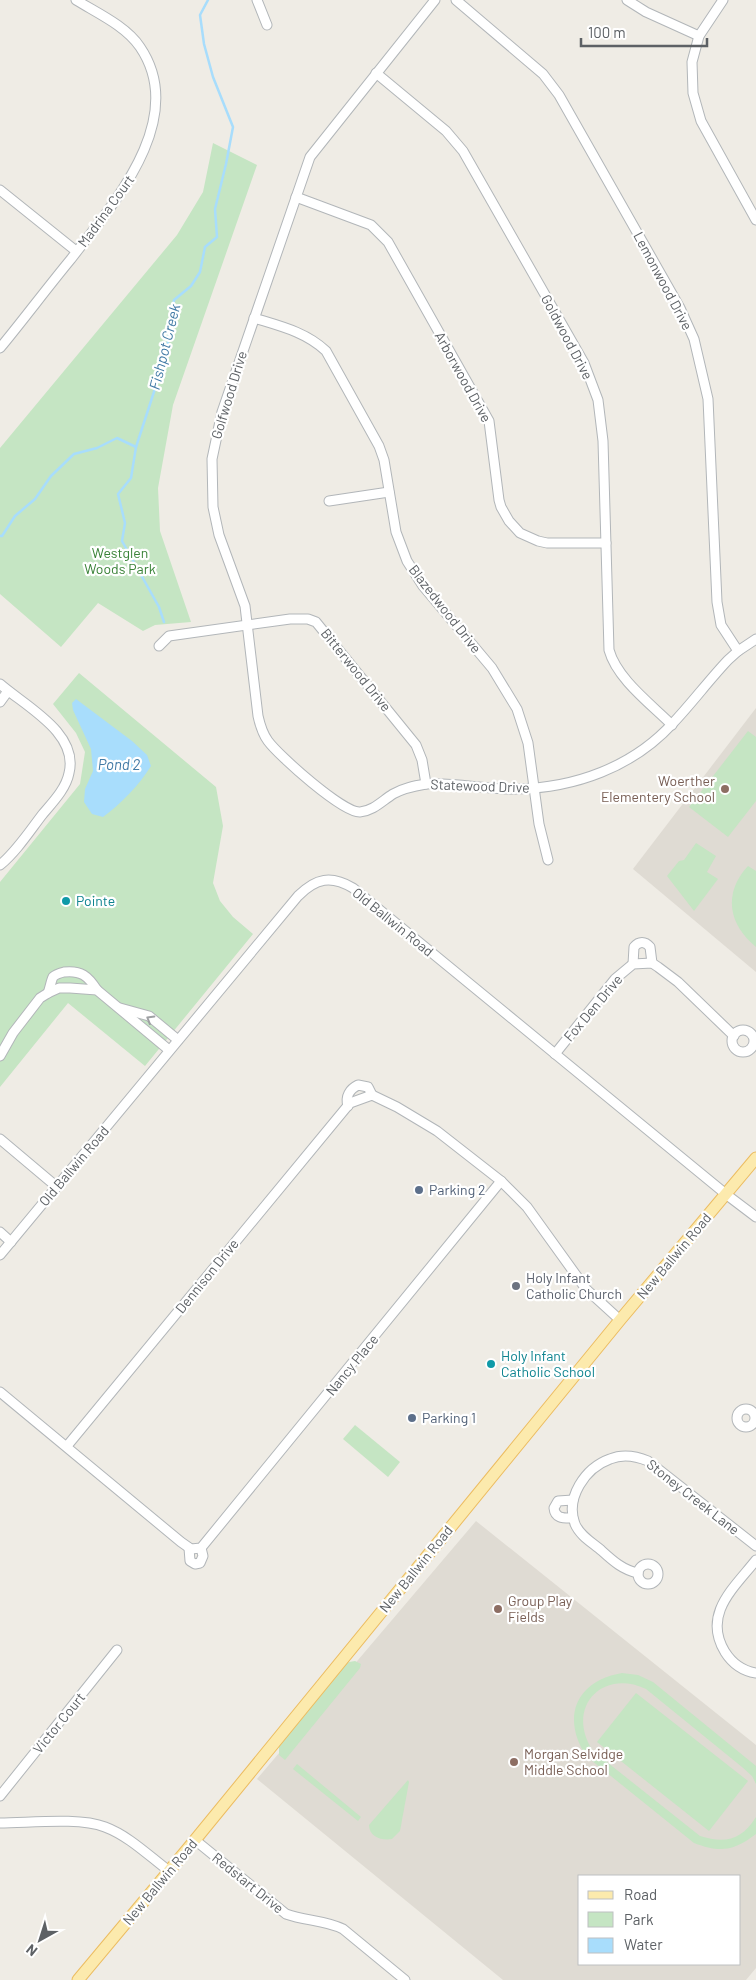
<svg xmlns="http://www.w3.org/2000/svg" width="756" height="1980" viewBox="0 0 756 1980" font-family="Barlow,sans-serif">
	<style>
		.education { fill: #dfdbd3; fill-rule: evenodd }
		.green { fill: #c5e5c3 }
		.water { fill: #a8ddfc }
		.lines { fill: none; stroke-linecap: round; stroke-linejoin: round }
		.stream { stroke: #a8ddfc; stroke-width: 2.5 }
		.minor-casing { stroke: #b2b6b9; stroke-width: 11 }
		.major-casing { stroke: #ecbc60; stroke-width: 13 }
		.minor { stroke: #fff; stroke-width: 9 }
		.major { stroke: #fceaad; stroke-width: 11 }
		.oneway { stroke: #9ea0a3 }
		.education-dot { fill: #8d6e63; stroke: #fff; stroke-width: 2 }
		.culture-dot { fill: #0f9aa8; stroke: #fff; stroke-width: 2 }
		.service-dot { fill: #5c6f8a; stroke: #fff; stroke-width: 2 }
		.worship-dot { fill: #6b7280; stroke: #fff; stroke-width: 2 }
		.labels { text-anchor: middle; stroke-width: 4.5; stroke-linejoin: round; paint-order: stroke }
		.street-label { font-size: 14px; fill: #5d6165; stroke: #fff }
		.park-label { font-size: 14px; fill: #398237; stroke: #fff }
		.education-label { font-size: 14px; fill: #785e54; stroke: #fff; text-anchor: start }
		.culture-label { font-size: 14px; fill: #0d838f; stroke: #fff; text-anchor: start }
		.service-label { font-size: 14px; fill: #4e5e75; stroke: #fff; text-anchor: start }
		.worship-label { font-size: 14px; fill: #5b616d; stroke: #fff; text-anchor: start }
		.water-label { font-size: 15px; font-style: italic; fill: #417aa5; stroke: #fff }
	</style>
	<rect width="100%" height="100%" fill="#efece5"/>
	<g class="education">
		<polygon points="756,708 756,972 633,869"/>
		<path d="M476,1521L756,1745V1968L746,1980H503L257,1779ZM580,1876H740V1964H580Z"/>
	</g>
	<g class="green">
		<polygon points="213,143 257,165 173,405 158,488 160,531 191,622 155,625 143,631 98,603 61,647 0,594 0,448 177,235 203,192"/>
		<polygon points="79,673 216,787 223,826 213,883 220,901 233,917 253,934 145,1066 68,1003 0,1087 0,882 80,784 85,752 76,733 53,704"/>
		<polygon points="748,731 756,737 756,801 728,837 689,807"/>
		<polygon points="696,843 716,856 707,872 718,879 694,911 667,876 679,861 684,860"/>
		<path d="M748,866L756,871V947C728,924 723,893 748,866Z"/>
		<polygon points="355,1425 400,1462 388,1477 343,1439"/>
		<polygon points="355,1661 361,1664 360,1668 285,1760 279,1755 279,1746 343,1666 349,1662"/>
		<path d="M622,1673L638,1675L653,1682L756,1766V1784L752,1776L742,1767L646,1689C601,1668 565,1709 593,1751L700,1836C725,1844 742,1840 756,1817V1834C734,1851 720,1853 694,1843L586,1756C561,1717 576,1681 622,1673Z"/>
		<polygon points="636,1693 748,1781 709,1831 597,1742"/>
		<polygon points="297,1764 361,1817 358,1821 293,1769"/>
		<path d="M408,1780L409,1782L400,1831L392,1839C382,1841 369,1837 369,1825Z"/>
	</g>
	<path class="water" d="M76,699L132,741L147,755L151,766C140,784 120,805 103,817L92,814L84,802L85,789L93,771L91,749L73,710L72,703Z"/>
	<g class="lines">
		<g class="stream">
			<polyline points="0,536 2,536 15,516 35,499 51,476 74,454 97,448 117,438 136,447"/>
			<polyline points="164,622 159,607 122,541 125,523 118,494 131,478 136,447 166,355 174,300 191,286 200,272 205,247 217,237 215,209 226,164 233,127 213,77 204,44 200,15 208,0"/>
		</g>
		<defs>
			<g id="minor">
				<polyline points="257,0 267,25"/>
				<path d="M435,0L310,157L222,412L212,459L213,507L219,535L245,606L258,716C260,725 262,733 268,741C279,756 343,813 360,812C373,811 382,801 393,794C403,788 414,786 426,784C456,782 486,790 516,789C575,788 633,767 673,723C692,703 709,680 728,660L738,651L756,639"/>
				<polyline points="456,0 543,74 559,95 680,308 694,339 708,399 717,602 721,625 738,651"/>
				<polyline points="627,0 646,12 699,36"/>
				<polyline points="723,0 699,36 692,62 693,93 701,121 756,220"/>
				<path d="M376,73L446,131L463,151L584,363L598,400L603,441L609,650C617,679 651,704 672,725"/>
				<polyline points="0,190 76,251"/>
				<polyline points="296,197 371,225 388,242 489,421 499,500 501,507 509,521 520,533 538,541 547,543 606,543"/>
				<path d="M254,318C280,326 306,332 326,351L379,446L384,460L396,532L407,561L423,586L492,668L517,709L528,743L539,824L548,860"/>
				<path d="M0,348C24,319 47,288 71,259C113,204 189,119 140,47C126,26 97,13 76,0"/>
				<polyline points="329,501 389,492"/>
				<polyline points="159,646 169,636 290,619 308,619 316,622 416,745 422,760 426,784"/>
				<path d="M0,684C25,706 79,733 69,773C66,789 52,803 42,815C29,832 16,852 0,865"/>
				<polyline points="0,702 8,691"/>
				<path d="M633,964L634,947C639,941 645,941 650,947L652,963"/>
				<path d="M48,993C50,988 51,981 53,977C56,974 60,973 64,972C81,970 88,976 97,990"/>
				<polyline points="120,1008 149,1016 178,1040"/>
				<circle cx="743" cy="1041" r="11"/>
				<polyline points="555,1054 615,979 633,964 652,963 658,967 678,982 734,1036"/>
				<polyline points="0,1056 13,1033 40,998 48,993 59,988 70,988 97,990 169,1050"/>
				<path d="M348,1106C345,1096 350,1089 358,1085L368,1087L372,1095"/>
				<polyline points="0,1139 57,1187"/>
				<polyline points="0,1232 11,1242"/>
				<path d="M0,1255L298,896C316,878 331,875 353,888L727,1195L756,1217"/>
				<polyline points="0,1392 181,1542 191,1549 201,1548 501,1181"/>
				<circle cx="746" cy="1418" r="9"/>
				<polyline points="67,1446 350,1103 372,1095 397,1107 437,1131 501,1181 527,1207 586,1289 620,1320"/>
				<path d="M573,1500L558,1501L554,1508C555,1519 564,1518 573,1518"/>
				<polyline points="189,1548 190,1561 195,1564 200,1563 203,1556 201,1548"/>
				<path d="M756,1560C734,1588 702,1614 725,1652C732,1663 743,1671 756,1673"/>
				<circle cx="648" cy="1574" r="10"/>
				<path d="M638,1573C623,1570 613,1561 602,1551C593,1543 580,1536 575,1524C565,1498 585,1468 610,1459C622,1454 636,1456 648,1461L756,1546"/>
				<polyline points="0,1796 117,1650"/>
				<path d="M0,1823C29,1823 79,1817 105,1827C129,1836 149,1856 169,1871"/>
				<path d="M195,1840L286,1914C305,1921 325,1920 343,1929L405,1980"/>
			</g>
			<polyline id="major" points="78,1980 195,1840 620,1320 756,1158"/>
		</defs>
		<use href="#minor" class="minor-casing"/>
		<use href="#major" class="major-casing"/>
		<use href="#minor" class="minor"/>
		<use href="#major" class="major"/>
	</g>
	<defs><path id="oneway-chevron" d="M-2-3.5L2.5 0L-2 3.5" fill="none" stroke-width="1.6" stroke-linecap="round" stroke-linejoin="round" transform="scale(1.25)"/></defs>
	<use class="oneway" href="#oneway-chevron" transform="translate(150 1019) rotate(-149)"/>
	<g class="education-dot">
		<circle cx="725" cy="789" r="5"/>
		<circle cx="498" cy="1609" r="5"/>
		<circle cx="514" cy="1762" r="5"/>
	</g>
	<g class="culture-dot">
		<circle cx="66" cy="901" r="5"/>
		<circle cx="491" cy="1364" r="5"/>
	</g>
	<g class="service-dot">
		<circle cx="419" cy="1190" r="5"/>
		<circle cx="412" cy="1418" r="5"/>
	</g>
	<circle class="worship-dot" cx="516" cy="1286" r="5"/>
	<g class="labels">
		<g class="street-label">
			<text transform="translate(106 211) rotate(-54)" y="5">Madrina Court</text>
			<text transform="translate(663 281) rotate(62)" y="5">Lemonwood Drive</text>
			<text transform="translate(567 337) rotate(62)" y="5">Goldwood Drive</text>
			<text transform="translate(463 377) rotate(61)" y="5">Arborwood Drive</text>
			<text transform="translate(229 395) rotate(-73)" y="5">Golfwood Drive</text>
			<text transform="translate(445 609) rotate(52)" y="5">Blazedwood Drive</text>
			<text transform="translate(356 670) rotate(51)" y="5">Bitterwood Drive</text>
			<text transform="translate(480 786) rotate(2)" y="5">Statewood Drive</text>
			<text transform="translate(393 922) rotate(39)" y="5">Old Ballwin Road</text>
			<text transform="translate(593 1008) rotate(-50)" y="5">Fox Den Drive</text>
			<text transform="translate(74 1166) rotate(-50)" y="5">Old Ballwin Road</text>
			<text transform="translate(674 1256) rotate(-50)" y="5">New Ballwin Road</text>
			<text transform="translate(207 1276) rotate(-51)" y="5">Dennison Drive</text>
			<text transform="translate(352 1365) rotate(-51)" y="5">Nancy Place</text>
			<text transform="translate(693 1497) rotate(38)" y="5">Stoney Creek Lane</text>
			<text transform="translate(416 1569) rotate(-51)" y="5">New Ballwin Road</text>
			<text transform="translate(59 1723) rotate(-51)" y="5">Victor Court</text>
			<text transform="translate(160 1882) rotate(-50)" y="5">New Ballwin Road</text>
			<text transform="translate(248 1883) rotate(39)" y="5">Redstart Drive</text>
		</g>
		<g class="park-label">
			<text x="120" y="558">Westglen<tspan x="120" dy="16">Woods Park</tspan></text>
		</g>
		<g class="education-label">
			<text x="715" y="786" text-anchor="end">Woerther<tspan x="715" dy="16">Elementery School</tspan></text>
			<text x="508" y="1606">Group Play<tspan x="508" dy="16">Fields</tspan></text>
			<text x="524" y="1759">Morgan Selvidge<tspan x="524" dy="16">Middle School</tspan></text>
		</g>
		<g class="culture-label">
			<text x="76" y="906">Pointe</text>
			<text x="501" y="1361">Holy Infant<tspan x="501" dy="16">Catholic School</tspan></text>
		</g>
		<g class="service-label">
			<text x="429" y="1195">Parking 2</text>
			<text x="422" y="1423">Parking 1</text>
		</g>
		<g class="worship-label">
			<text x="526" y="1283">Holy Infant<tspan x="526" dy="16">Catholic Church</tspan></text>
		</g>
		<g class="water-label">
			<text transform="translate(165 347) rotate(-76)" y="5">Fishpot Creek</text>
			<text x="119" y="770">Pond 2</text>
		</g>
	</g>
	<rect x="578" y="1875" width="162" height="90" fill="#ffffff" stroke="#bec0c1"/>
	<rect x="588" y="1891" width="25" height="8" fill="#fceaad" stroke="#bec0c1"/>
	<text x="624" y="1900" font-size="15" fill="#5d6165">Road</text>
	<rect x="588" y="1912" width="25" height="15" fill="#c5e5c3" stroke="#bec0c1"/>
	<text x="624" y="1925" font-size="15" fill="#5d6165">Park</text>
	<rect x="588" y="1938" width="25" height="15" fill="#a8ddfc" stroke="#bec0c1"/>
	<text x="624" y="1950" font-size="15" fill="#5d6165">Water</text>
	<g transform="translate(40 1940) rotate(219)" stroke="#ffffff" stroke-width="4" paint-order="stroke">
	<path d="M0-4L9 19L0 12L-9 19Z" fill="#5d6165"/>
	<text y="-8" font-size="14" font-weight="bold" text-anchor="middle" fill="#5d6165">N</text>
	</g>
	<path d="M581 38v8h126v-8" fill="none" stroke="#5d6165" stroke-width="2.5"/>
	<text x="588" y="38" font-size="15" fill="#5d6165" stroke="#ffffff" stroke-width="4" paint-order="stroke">100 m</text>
</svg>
